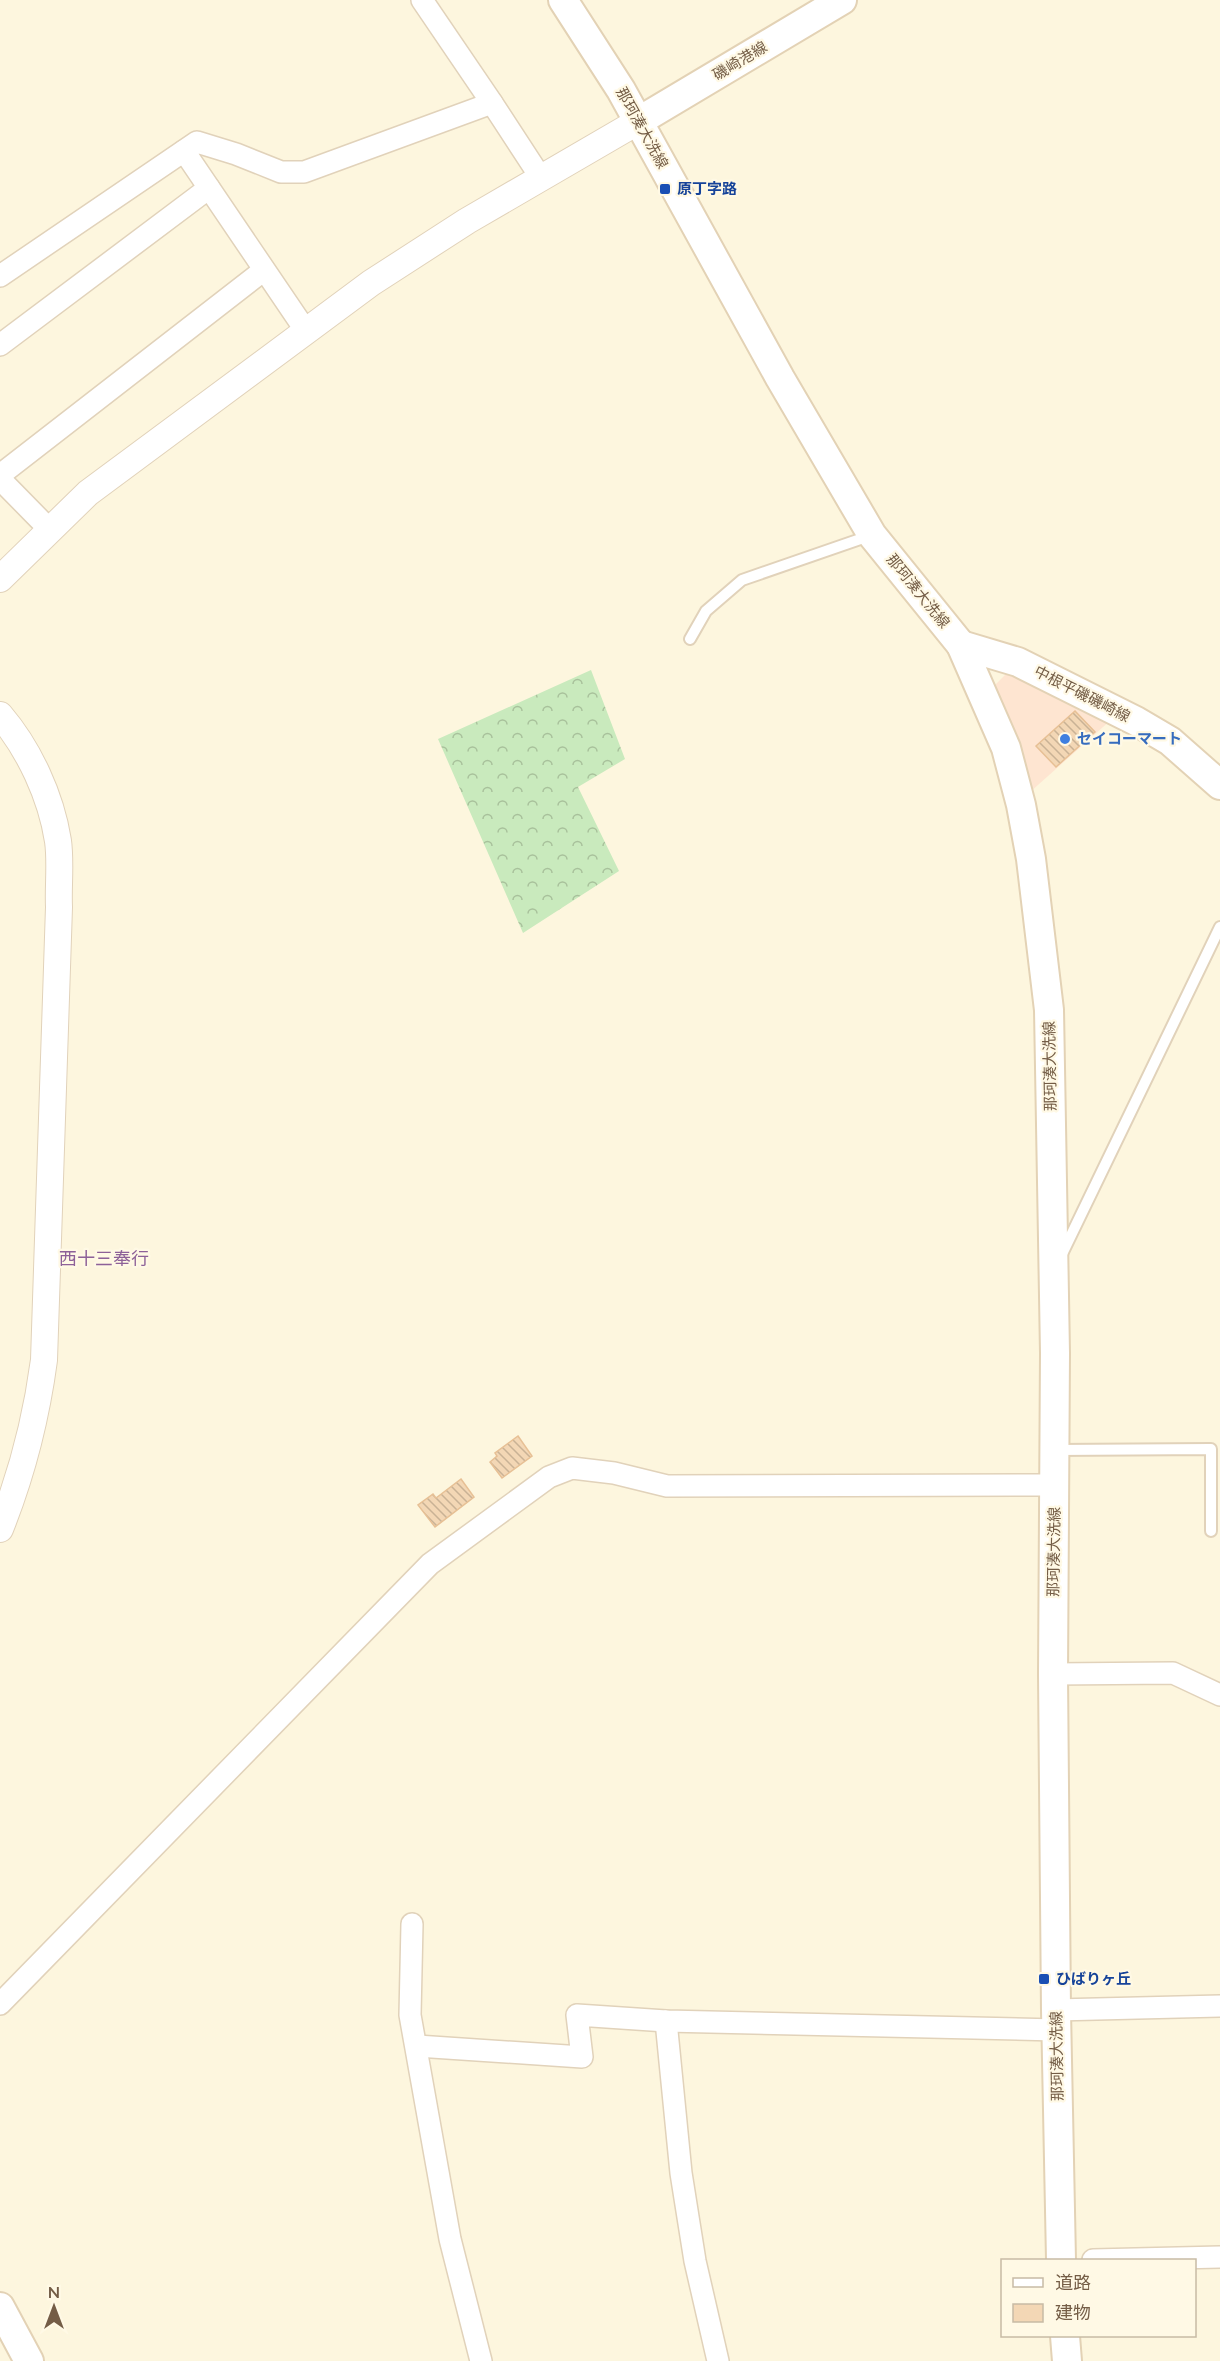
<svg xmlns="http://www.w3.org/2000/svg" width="1220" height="2361" viewBox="0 0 1220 2361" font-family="Lato,'Noto Sans JP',sans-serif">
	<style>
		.commercial { fill: #fee5d1 }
		.forest { fill: url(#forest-crowns) }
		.building { fill: url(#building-back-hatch); stroke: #e7c095; stroke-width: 1.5 }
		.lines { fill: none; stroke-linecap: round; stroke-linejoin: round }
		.service-casing { stroke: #e1d2ba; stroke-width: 14 }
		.minor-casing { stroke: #e1d2ba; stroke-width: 24 }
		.tertiary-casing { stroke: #e1d2ba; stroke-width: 28 }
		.secondary-casing { stroke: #e3d2b5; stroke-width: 32 }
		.service { stroke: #fff; stroke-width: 10 }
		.minor { stroke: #fff; stroke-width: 21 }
		.tertiary { stroke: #fff; stroke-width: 26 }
		.secondary { stroke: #fff; stroke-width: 28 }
		.transit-dot { fill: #1a4fb4; stroke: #fff9e5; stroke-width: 2 }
		.shop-dot { fill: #3f7fe0; stroke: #fff9e5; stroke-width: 2 }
		.labels { text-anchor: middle; stroke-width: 4.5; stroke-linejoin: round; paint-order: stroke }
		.street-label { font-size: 15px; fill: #745d46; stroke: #fff9e5 }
		.transit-label { font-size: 15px; font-weight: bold; fill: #164399; stroke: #fff9e5; text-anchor: start }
		.shop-label { font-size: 15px; font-weight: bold; fill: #366cbe; stroke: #fff9e5; text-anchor: start }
		.quarter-label { font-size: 18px; fill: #8d6198; stroke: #fff9e5 }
	</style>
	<defs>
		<pattern id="forest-crowns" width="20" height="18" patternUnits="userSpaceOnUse" patternTransform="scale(1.5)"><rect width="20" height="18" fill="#c9eabd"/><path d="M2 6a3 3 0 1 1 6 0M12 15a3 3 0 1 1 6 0" fill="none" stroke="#a8c19b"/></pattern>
		<pattern id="building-back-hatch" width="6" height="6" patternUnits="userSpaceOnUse" patternTransform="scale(1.5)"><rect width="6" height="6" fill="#f3d7b5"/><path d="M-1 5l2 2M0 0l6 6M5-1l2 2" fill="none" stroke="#c9b295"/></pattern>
	</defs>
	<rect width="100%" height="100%" fill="#fdf6de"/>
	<polygon class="commercial" points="1016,673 1112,719 1029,793 993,687 1005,675"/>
	<polygon class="forest" points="591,670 625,759 578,787 619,871 523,933 438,739"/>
	<g class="building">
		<polygon points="1075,711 1095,732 1056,767 1036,746"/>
		<polygon points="518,1436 532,1456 502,1478 490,1462 497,1456 495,1453"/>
		<polygon points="461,1479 474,1497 435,1527 418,1505 433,1494 436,1498"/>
	</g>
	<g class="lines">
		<defs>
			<g id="service">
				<polyline points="690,639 706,611 742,580 872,535"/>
				<polyline points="1062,1254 1220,927"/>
				<polyline points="1055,1450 1211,1449 1211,1531"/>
			</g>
			<g id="minor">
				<polyline points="422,0 492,103"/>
				<polyline points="184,151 306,331"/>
				<polyline points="0,276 197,142 236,154 281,172 304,172 492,103 541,178"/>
				<polyline points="0,345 209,188"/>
				<polyline points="0,475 264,270"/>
				<polyline points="0,479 50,530"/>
				<polyline points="1053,1674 1173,1673 1220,1695"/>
				<polyline points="412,1924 410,2015 450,2239 481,2361"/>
				<polyline points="0,2004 430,1564 549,1477 572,1468 614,1473 667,1486 1055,1485"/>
				<polyline points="1056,2010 1220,2006"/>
				<polyline points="666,2021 681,2173 695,2261 718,2361"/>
				<polyline points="417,2046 582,2057 577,2015 666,2021 1057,2030"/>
				<polyline points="1093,2260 1220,2257"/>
			</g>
			<g id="tertiary">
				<polyline points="0,579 88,493 371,283 467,221 639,121"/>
				<path d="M0,715C29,749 51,796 58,841C61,862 58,886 59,907L44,1360C36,1420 22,1474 0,1529"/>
			</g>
			<g id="secondary">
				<polyline points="563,0 621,90 780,378 872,535 961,645 1006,748 1021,805 1031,859 1049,1010 1055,1353 1053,1674 1056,2010 1061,2260"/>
				<polyline points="639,121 842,0"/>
				<polyline points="961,645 1018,662 1136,721 1170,741 1220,785"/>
				<polyline points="0,2307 29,2361"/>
				<polyline points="1065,2336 1067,2361"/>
			</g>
		</defs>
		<use href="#service" class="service-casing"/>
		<use href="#minor" class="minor-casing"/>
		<use href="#tertiary" class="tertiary-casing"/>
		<use href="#secondary" class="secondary-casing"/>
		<use href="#service" class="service"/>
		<use href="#minor" class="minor"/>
		<use href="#tertiary" class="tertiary"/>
		<use href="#secondary" class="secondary"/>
	</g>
	<g class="transit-dot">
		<rect x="659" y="183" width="12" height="12" rx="3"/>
		<rect x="1038" y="1973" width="12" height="12" rx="3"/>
	</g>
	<circle class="shop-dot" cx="1065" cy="739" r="6"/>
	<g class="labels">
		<g class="street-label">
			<text transform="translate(740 61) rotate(-31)" y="5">磯崎港線</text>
			<text transform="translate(642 128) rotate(61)" y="5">那珂湊大洗線</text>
			<text transform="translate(918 591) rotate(51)" y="5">那珂湊大洗線</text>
			<text transform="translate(1082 694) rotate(27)" y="5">中根平磯磯崎線</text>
			<text transform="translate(1050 1066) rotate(-91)" y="5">那珂湊大洗線</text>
			<text transform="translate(1054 1552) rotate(-89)" y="5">那珂湊大洗線</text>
			<text transform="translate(1057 2056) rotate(-91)" y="5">那珂湊大洗線</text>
		</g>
		<g class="transit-label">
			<text x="677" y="194">原丁字路</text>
			<text x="1056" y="1984">ひばりヶ丘</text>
		</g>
		<g class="shop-label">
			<text x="1077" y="744">セイコーマート</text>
		</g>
		<g class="quarter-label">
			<text x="104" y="1265">西十三奉行</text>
		</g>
	</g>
	<rect x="1001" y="2259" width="195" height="78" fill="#fff9e5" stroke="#c7bba5" stroke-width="1.5"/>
	<rect x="1013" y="2278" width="30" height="9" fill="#ffffff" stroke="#c7bba5" stroke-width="1.5"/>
	<text x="1055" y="2289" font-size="18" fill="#745d46">道路</text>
	<rect x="1013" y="2304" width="30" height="18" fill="#f3d7b5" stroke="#c7bba5" stroke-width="1.5"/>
	<text x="1055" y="2319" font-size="18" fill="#745d46">建物</text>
	<g transform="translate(54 2307)" stroke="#fff9e5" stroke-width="4.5" paint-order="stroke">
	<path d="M0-4.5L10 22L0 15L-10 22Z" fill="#745d46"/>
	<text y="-9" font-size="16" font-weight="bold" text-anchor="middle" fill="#745d46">N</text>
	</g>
</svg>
